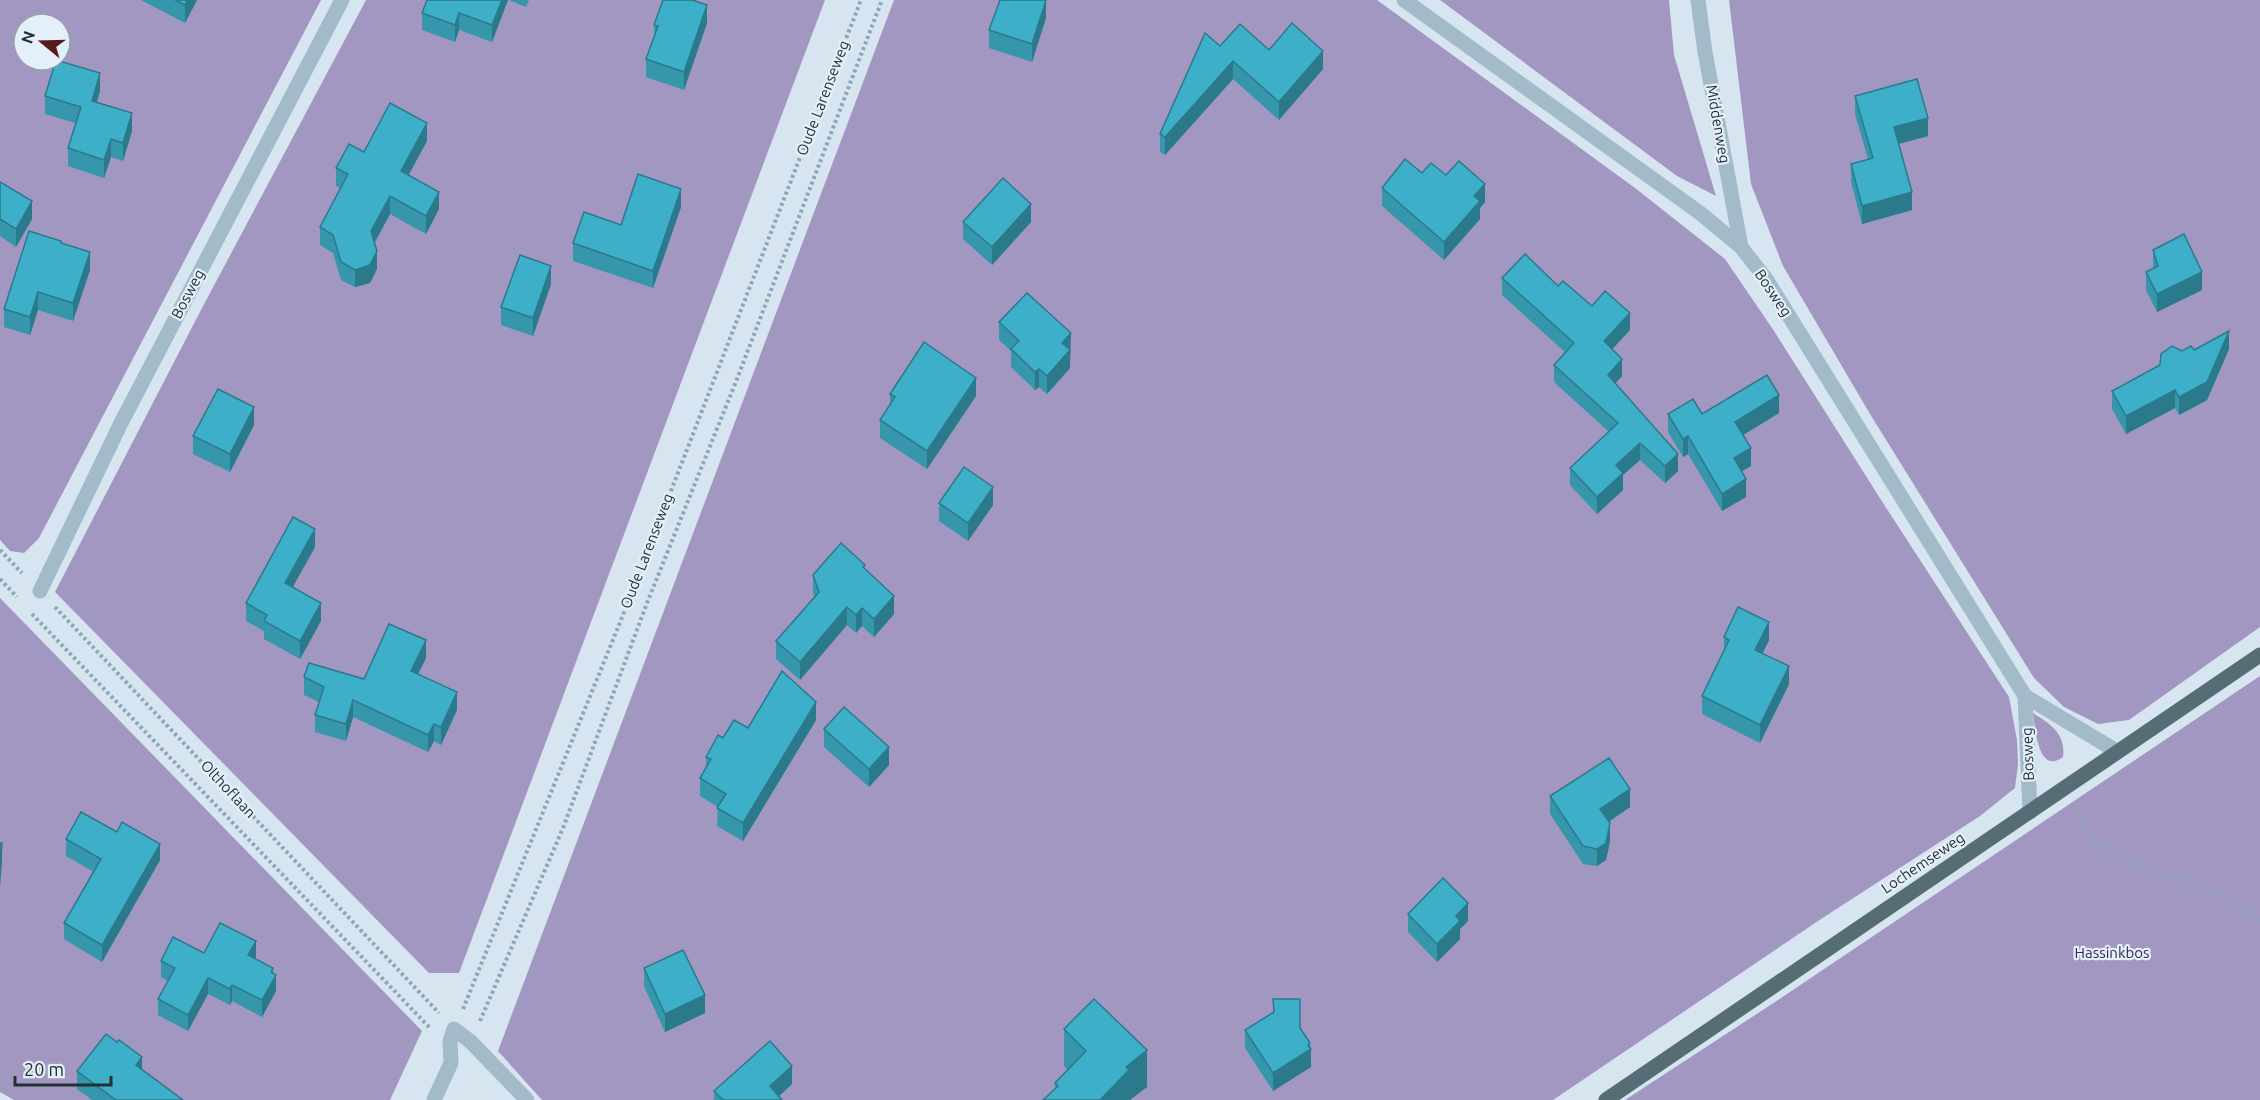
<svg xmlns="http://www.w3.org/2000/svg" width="2260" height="1100" viewBox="0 0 2260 1100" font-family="Ubuntu,sans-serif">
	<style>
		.green { fill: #a297c0; fill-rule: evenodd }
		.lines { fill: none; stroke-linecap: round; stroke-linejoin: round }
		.path { stroke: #8da6b5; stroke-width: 4; stroke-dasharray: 3 3; stroke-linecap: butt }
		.minor { stroke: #a3bac9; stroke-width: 15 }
		.major { stroke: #566d76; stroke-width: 15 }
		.wall { fill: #3596ac }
		.shaded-wall { fill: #2b7a8c }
		.building { fill: #3eafc8; stroke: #2b7a8c; stroke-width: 1.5 }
		.labels { text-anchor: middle; stroke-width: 4.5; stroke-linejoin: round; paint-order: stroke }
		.street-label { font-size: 15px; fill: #253034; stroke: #e3eff9 }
		.park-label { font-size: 15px; fill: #352952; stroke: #e3eff9 }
	</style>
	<rect width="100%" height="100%" fill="#d7e5f1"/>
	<g class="green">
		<path d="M0,0H321L39,538L24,553L10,551L0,540ZM24,24H60V60H24Z"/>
		<polygon points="366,0 825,0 459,973 429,973 55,592 202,308"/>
		<polygon points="894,0 1377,0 1635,188 1725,259 1774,331 1883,503 2009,697 2017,740 2018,764 2015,788 1980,816 1821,919 1553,1100 542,1100 498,1051"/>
		<polygon points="1440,0 1669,0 1674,55 1716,196 1677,176"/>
		<polygon points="1729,0 2260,0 2260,627 2129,720 2098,724 2064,707 2034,678 1870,414 1783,266 1751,184"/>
		<polygon points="0,598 422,1031 390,1100 14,1100 0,1092"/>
		<polygon points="2260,676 2260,1100 1625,1100 1778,1000"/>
		<path d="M2033,713C2050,724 2066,733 2063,757C2038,776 2035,727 2033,713Z"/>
	</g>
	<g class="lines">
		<g class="path">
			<polyline points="0,550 22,573"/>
			<polyline points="0,579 17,597"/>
			<polyline points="55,607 439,1013"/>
			<polyline points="32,614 430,1028"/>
			<path d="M2078,806C2079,811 2081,818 2083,823C2103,863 2159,870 2196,884C2218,893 2241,905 2260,921"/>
			<polyline points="463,1009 621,620 861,0"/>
			<polyline points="480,1021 563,828 647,603 737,379 882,0"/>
		</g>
		<g class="minor">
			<polyline points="1404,0 1700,213 1741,247 1766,279 2025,696 2030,812"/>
			<polyline points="1698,0 1705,52 1741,247"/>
			<polyline points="40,591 121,423 342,0"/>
			<polyline points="2025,696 2118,752"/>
			<polyline points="434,1100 451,1063 450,1041 454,1029 471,1042 527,1100"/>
		</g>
		<polyline class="major" points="1606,1100 2260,655"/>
	</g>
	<g class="wall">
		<polygon points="141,0 197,0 185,23"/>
		<polygon points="427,0 508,0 492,42 459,30 455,42 422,30 422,13"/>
		<polygon points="509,0 529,0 526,7"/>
		<polygon points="696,0 707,23 684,90 646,77 646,59 654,36 654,25"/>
		<polygon points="1046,18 1032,62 989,48 989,30"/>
		<polygon points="1220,46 1269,50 1323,69 1279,120 1233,79 1165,155 1160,152 1160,134"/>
		<polygon points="100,91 97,102 132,131 123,161 111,157 104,178 68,166 68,148 75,123 45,114 45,96"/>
		<polygon points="1855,96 1928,136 1899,144 1912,210 1862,224 1851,182 1851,164 1868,159 1855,114"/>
		<polygon points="427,141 408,175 439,209 426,234 390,214 375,242 377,269 370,283 355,287 341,280 333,253 320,245 320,227 340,188 336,186 336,168 364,152"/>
		<polygon points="1446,175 1485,202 1480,208 1480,219 1444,260 1382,206 1382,188"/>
		<polygon points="0,182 32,219 16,247 0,236"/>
		<polygon points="681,207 653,288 573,261 573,243 621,225"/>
		<polygon points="963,222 1031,222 992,265 963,239"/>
		<polygon points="61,243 90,270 73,321 38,310 30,335 4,327 4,309"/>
		<polygon points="2153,250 2202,290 2157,312 2146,290 2146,272 2153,269"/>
		<polygon points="1502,278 1558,286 1630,330 1612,349 1622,376 1615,383 1678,471 1665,483 1640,460 1623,475 1623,490 1597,514 1570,485 1570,468 1609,432 1554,382 1554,365 1566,353 1502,295"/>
		<polygon points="551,284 533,336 501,325 501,307"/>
		<polygon points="999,322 1071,351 1070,352 1070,368 1047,394 1039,387 1035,390 1011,367 1011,351 999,340"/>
		<polygon points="2229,349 2207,400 2179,415 2175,408 2126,434 2112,409 2112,391 2160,365 2194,350"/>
		<polygon points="890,394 976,396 927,469 880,438 880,420 890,405"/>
		<polygon points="1779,413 1743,435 1751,466 1741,471 1746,497 1722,511 1688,454 1683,457 1668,432 1668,414 1702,414"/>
		<polygon points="254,425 230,472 193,454 193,436"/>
		<polygon points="939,503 993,505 968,541 939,521"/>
		<polygon points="315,547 292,588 321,621 300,659 264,639 264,631 246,621 246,603"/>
		<polygon points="865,570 894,614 874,637 862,626 856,633 847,625 800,680 776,659 776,641 815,597 813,593 813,575"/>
		<polygon points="1724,637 1769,640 1763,653 1789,684 1760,743 1702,714 1702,696 1724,650"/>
		<polygon points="426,658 418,674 457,710 441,745 434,741 428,752 353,717 346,741 315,732 315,715 319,702 304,695 304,677 364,679"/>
		<polygon points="816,720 743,841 717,826 718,807 700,796 700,778 706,767 706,757 723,738 748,728"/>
		<polygon points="824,729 889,765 869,787 824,747"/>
		<polygon points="1550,796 1630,807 1609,822 1610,841 1606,860 1597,866 1583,864 1550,814"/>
		<polygon points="117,832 160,860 102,962 64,939 64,923 94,872 66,856 66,839"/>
		<polygon points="1408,914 1468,921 1460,929 1460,939 1437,962 1408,932"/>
		<polygon points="204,953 256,957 255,959 273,974 276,991 262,1017 232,1001 230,1005 208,994 188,1031 158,1015 158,999 168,981 161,977 161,961"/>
		<polygon points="644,968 705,1013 665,1032 644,986"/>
		<polygon points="1273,999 1300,1028 1310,1047 1311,1067 1273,1091 1245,1048 1245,1030 1273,1012"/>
		<polygon points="1064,1029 1147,1087 1055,1089 1055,1083 1068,1070 1064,1066"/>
		<polygon points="142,1070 183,1100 92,1100 77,1089 77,1071"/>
		<polygon points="792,1084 779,1096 782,1100 714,1100 714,1091"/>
	</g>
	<g class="shaded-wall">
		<polygon points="187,0 197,0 185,23 185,5"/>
		<polygon points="502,0 508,0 492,42 492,25"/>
		<polygon points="1046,0 1046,18 1032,62 1032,44"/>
		<polygon points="707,5 707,23 684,90 684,72"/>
		<polygon points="459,13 459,30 455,42 455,25"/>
		<polygon points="1323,51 1323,69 1279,120 1279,102"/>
		<polygon points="1233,61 1233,79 1165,155 1165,137"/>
		<polygon points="100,73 100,91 92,119 92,101"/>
		<polygon points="132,113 132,131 123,161 123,143"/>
		<polygon points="1928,118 1928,136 1894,145 1894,127"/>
		<polygon points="427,123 427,141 401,189 401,171"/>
		<polygon points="111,139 111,157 104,178 104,160"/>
		<polygon points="1485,184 1485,202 1480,208 1480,219 1444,260 1444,242 1474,196"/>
		<polygon points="681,189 681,207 653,288 653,271"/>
		<polygon points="439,192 439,209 426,234 426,216"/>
		<polygon points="1912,192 1912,210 1862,224 1862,206"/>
		<polygon points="390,196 390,214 371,249 371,231"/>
		<polygon points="32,201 32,219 16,247 16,229"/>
		<polygon points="1031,204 1031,222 992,265 992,247"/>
		<polygon points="377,251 377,269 370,283 355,287 355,270"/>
		<polygon points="90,252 90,270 73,321 73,303"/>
		<polygon points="551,266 551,284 533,336 533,318"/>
		<polygon points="2202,272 2202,290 2157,312 2157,294"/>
		<polygon points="38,292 38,310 30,335 30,317"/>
		<polygon points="1630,313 1630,330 1604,358 1604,341"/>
		<polygon points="2229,331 2229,349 2207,400 2179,415 2179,397"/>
		<polygon points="1071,333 1070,368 1047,394 1047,376 1062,343"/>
		<polygon points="1622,359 1622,376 1608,392 1608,375"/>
		<polygon points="1039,369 1039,387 1035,390 1035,372"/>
		<polygon points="976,378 976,396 927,469 927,451"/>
		<polygon points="2175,390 2175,408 2126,434 2126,416"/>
		<polygon points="1779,395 1779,413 1735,440 1735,422"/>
		<polygon points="254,407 254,425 230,472 230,454"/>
		<polygon points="1688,436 1688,454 1683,457 1683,439"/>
		<polygon points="1640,443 1640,460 1623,475 1623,490 1597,514 1597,497 1616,465"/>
		<polygon points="1751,448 1751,466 1734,476 1734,458"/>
		<polygon points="1678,454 1678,471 1665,483 1665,466"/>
		<polygon points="1746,479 1746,497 1722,511 1722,494"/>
		<polygon points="993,487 993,505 968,541 968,523"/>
		<polygon points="315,529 315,547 285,601 285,583"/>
		<polygon points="894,596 894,614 874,637 874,619"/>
		<polygon points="321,603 321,621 300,659 300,641"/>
		<polygon points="847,607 847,625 800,680 800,662"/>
		<polygon points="862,608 862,626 856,633 856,615"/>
		<polygon points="1769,622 1769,640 1755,668 1755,650"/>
		<polygon points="426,640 426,658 411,689 411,671"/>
		<polygon points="1789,666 1789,684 1760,743 1760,725"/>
		<polygon points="457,692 457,710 441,745 441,727"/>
		<polygon points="353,700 353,717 346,741 346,724"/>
		<polygon points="816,702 816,720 743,841 743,823"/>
		<polygon points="434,724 434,741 428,752 428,735"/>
		<polygon points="889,747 889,765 869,787 869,769"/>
		<polygon points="1630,789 1630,807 1600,827 1600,809"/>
		<polygon points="1610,823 1610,841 1606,860 1597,866 1597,849"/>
		<polygon points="2,843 2,861 0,887 0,869"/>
		<polygon points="160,844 160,860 102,962 102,945"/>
		<polygon points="1468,903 1468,921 1460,929 1460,939 1437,962 1437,944 1456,916"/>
		<polygon points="256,941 256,957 248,972 248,955"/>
		<polygon points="273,968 273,979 276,975 276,991 262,1017 262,1000 271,972"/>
		<polygon points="208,978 208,994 188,1031 188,1015"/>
		<polygon points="232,985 232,1001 230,1005 230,989"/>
		<polygon points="705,995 705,1013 665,1032 665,1014"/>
		<polygon points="1310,1043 1310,1050 1311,1049 1311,1067 1273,1091 1273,1073"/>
		<polygon points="1147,1050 1147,1087 1130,1100 1100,1100 1126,1067"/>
		<polygon points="142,1057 142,1075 136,1065"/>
		<polygon points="792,1066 792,1084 775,1100 770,1086"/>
	</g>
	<g class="building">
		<polygon points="175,0 187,0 185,5"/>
		<polygon points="427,0 502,0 492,25 459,13 455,25 422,13"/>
		<polygon points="663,0 692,0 707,5 684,72 646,59 658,26 654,25"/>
		<polygon points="1000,0 1046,0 1032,44 989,30"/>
		<polygon points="1292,23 1323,51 1279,102 1233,61 1165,137 1160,134 1205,33 1220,46 1240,24 1269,50"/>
		<polygon points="56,60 100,73 92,101 132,113 123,143 111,139 104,160 68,148 81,107 45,96"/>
		<polygon points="1917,79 1928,118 1894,127 1912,192 1862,206 1851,164 1873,158 1855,96"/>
		<polygon points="390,103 427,123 401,171 439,192 426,216 390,196 371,231 377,251 370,265 355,270 341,262 333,235 320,227 348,174 336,168 349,144 364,152"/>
		<polygon points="1405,159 1422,173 1431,163 1446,175 1459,161 1485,184 1474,196 1480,201 1444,242 1382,188"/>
		<polygon points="638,174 681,189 653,271 573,243 584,212 621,225"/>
		<polygon points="1003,178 1031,204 992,247 963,222"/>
		<polygon points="0,182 32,201 16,229 0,219"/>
		<polygon points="29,231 61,241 61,243 90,252 73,303 38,292 30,317 4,309"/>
		<polygon points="2184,234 2202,272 2157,294 2146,272 2158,266 2153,250"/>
		<polygon points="1525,254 1558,286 1563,281 1592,306 1605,291 1630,313 1604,341 1622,359 1608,375 1678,454 1665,466 1640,443 1616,465 1623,473 1597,497 1570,468 1618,423 1554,365 1574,343 1502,278"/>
		<polygon points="520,255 551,266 533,318 501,307"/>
		<polygon points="1027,293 1071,333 1062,343 1070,350 1047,376 1039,369 1035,372 1011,349 1019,341 999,322"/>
		<polygon points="2229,331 2207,382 2179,397 2175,390 2126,416 2112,391 2160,365 2161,354 2172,346 2182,351 2191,346 2194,350"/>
		<polygon points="924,342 976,378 927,451 880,420 895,397 890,394"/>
		<polygon points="1767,375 1779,395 1735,422 1751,448 1734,458 1746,479 1722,494 1688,436 1683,439 1668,414 1693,399 1702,414"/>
		<polygon points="218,389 254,407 230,454 193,436"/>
		<polygon points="964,467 993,487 968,523 939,503"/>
		<polygon points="293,517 315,529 285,583 321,603 300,641 264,621 267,615 246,603"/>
		<polygon points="841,543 865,565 863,567 894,596 874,619 862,608 856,615 847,607 800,662 776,641 819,592 813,575"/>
		<polygon points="1738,607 1769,622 1755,650 1789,666 1760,725 1702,696 1729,640 1724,637"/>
		<polygon points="389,624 426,640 411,671 457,692 441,727 434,724 428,735 353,700 346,724 315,715 324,687 304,677 309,663 364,679"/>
		<polygon points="782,671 816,702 743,823 717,808 726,794 700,778 711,759 706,757 718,735 723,738 734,720 748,728"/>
		<polygon points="844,707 889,747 869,769 824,729"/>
		<polygon points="1609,758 1630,789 1600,809 1610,823 1606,843 1597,849 1583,846 1550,796"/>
		<polygon points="81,812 117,832 122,822 160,844 102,945 64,923 101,859 66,839"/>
		<polygon points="0,843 2,843 0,869"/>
		<polygon points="1443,878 1468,903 1456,916 1460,921 1437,944 1408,914"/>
		<polygon points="220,923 256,941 248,955 273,968 271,972 276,975 262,1000 232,985 230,989 208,978 188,1015 158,999 175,968 161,961 173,937 204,953"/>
		<polygon points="683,950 705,995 665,1014 644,968"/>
		<polygon points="1094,999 1147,1050 1126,1067 1129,1070 1100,1100 1043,1100 1058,1086 1055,1083 1086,1051 1064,1029"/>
		<polygon points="1273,999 1300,999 1300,1028 1310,1043 1308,1045 1311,1049 1273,1073 1245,1030 1274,1012"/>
		<polygon points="106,1034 117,1042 119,1040 142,1057 136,1065 183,1100 116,1100 77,1071"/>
		<polygon points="770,1041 792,1066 770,1086 782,1100 723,1100 714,1091"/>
	</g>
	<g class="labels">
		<g class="street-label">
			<text transform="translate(823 98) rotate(-69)" y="5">Oude Larenseweg</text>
			<text transform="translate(1718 124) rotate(80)" y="5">Middenweg</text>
			<text transform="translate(1773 293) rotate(56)" y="5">Bosweg</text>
			<text transform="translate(188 294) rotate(-62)" y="5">Bosweg</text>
			<text transform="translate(647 551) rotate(-69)" y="5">Oude Larenseweg</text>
			<text transform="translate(2028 754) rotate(-92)" y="5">Bosweg</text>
			<text transform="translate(228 789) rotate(47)" y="5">Olthoflaan</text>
			<text transform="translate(1923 863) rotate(-34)" y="5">Lochemseweg</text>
		</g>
		<g class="park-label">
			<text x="2112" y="958">Hassinkbos</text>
		</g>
	</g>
	<g transform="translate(42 42) rotate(289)"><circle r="28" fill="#e3eff9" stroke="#97a3aa" stroke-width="1.5"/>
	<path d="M0-4.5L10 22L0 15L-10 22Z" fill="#561b1b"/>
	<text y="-9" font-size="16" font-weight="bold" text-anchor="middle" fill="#253034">N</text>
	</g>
	<path d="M15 1076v9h96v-9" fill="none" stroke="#253034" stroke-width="3"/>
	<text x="24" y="1076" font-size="18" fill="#253034" stroke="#e3eff9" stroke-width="4.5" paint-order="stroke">20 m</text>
</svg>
